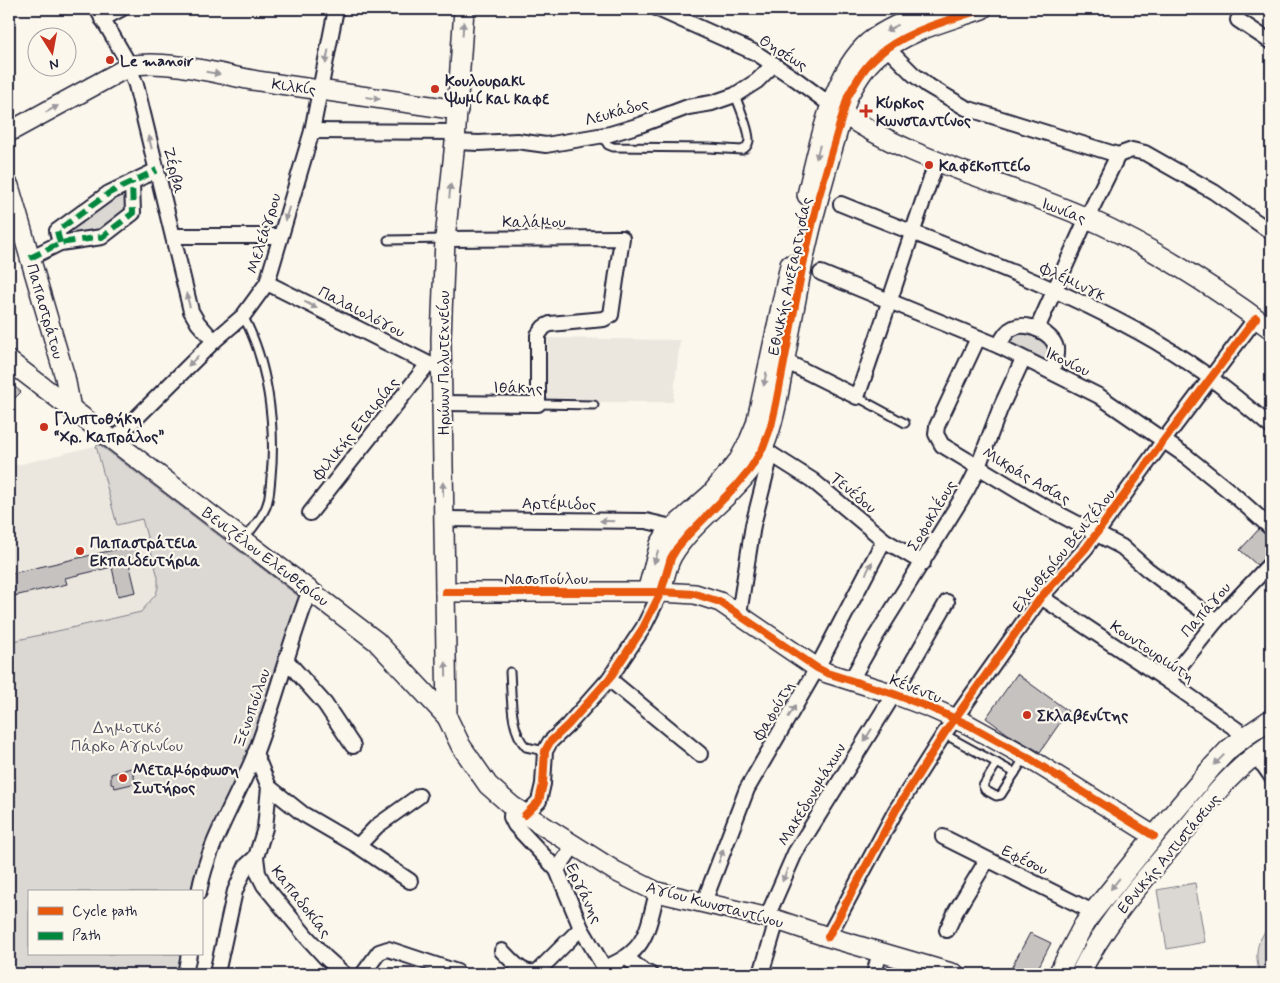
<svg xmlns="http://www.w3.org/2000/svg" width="1280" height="983" viewBox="0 0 1280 983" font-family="Mynerve,sans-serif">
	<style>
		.built { fill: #ebe7df }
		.green { fill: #dbd8d3; stroke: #7e7d87 }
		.building { fill: #c6c2c0; stroke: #22223b }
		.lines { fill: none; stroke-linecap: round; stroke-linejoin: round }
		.lane-casing { stroke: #22223b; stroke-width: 11 }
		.street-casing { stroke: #22223b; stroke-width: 18 }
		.secondary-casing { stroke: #22223b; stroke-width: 22 }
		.lane { stroke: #fbf7ec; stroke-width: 7 }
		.street { stroke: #fbf7ec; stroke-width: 14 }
		.secondary { stroke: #fbf7ec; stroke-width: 19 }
		.quiet { stroke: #00873e; stroke-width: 6; stroke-dasharray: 12 6; stroke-linecap: butt }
		.cycleway-casing { stroke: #fbf7ec; stroke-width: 11 }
		.cycleway { stroke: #e8590c; stroke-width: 8 }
		.oneway { fill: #99979c }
		.poi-dot { fill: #c8321e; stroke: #fbf7ec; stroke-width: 2 }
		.labels { text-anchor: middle; stroke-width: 4.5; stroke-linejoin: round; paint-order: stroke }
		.street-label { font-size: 16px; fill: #22223b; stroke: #fbf7ec }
		.poi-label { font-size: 16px; font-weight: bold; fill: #22223b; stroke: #fbf7ec; text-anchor: start }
		.park-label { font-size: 16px; fill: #505061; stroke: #fbf7ec }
	</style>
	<rect width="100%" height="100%" fill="#fbf7ec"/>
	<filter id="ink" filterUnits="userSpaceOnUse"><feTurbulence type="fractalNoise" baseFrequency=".02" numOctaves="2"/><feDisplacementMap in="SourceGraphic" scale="10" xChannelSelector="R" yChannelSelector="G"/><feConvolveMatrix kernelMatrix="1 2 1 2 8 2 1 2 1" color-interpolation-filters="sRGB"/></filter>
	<g filter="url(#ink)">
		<g class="built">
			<polygon points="548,338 680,340 673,402 546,402"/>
			<polygon points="95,446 117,525 142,518 158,577 158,587 156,594 141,612 9,642 9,467"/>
		</g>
		<g class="green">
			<polygon points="115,195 128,196 128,211 101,232 61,239 60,235"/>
			<path d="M1019,331C1033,336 1045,340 1052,352L1049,365L1006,344L1008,338Z"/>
			<polygon points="100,445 298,596 303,602 249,753 194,876 191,892 29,892 29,954 182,954 179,974 9,974 9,642 141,612 156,594 158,587 158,577 142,519 117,525 96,446"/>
			<polygon points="1195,883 1205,942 1167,949 1157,890"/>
			<path d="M1271,925V974H1260C1254,954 1256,940 1271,925Z"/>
		</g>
		<g class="building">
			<polygon points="9,382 21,392 9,404"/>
			<polygon points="1259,529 1266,535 1271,537 1271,554 1265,557 1257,565 1240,550"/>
			<polygon points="135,545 138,561 129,563 136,592 118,596 112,567 65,578 67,584 14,596 13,591 9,592 9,574"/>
			<polygon points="1017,674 1068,711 1040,752 1008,734 986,718"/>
			<polygon points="131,768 136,783 115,788 114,785 111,784 111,774"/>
			<polygon points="1030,933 1051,943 1035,974 1008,974"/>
		</g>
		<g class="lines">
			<defs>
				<g id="lane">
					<path d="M602,136L608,145L613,147L709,148L742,150C746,148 748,146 749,141C750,130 739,106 735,95"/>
					<polyline points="388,240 444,239"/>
					<path d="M243,316C268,361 276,426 271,477C270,487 270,498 266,507C261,519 252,529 244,539"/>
					<polyline points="857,397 905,423"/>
					<polyline points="538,404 594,405"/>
					<path d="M510,672C512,696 509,729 526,747L545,751"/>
					<polyline points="944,734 1015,773"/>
					<polyline points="997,763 983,786 985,790 996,796 1001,795 1025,757"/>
				</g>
				<g id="street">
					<polyline points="97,9 126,59 136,85 191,311 198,323 214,341"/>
					<polyline points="658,9 756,53 797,80 832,106"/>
					<polyline points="102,19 121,9"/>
					<polyline points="1238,20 1271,42"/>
					<polyline points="887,48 913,74 927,85 966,108 1118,155"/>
					<polyline points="312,131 455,132"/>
					<polyline points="455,142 479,143 517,141 546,145 610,134 640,125 688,107 712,103 735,95 757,81 774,64"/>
					<polyline points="1118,155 1132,150 1145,153 1214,192 1271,232"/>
					<path d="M841,204C941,245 1045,280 1139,332C1187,358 1231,392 1271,427"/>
					<polyline points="173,236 280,236"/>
					<polyline points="60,243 57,231 109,193 157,170"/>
					<polyline points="30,258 60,243 102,237 133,213 132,182"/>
					<polyline points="821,273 999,346 1099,396 1186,456 1233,494 1271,528"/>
					<polyline points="267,283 441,370"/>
					<polyline points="1037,329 1087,218 1118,155"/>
					<polyline points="978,338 937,426 936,434 942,445 1038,503 1122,547 1147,569 1216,621"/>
					<path d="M999,346C1002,339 1006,331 1013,328C1027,321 1053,333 1056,348C1057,356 1054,364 1052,372"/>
					<path d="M785,361L857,397C885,318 909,239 937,161"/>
					<polyline points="441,403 538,404 538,335 544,327 550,324 604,319 611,315 622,238 445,239"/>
					<polyline points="114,440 214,341 243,316 267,283 312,131 336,9"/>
					<polyline points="763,448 771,454 812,480 884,540 923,563"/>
					<polyline points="310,513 428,364"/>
					<polyline points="444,519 646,521 672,527"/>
					<polyline points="1041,597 1168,681 1246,736"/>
					<polyline points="739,614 753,525 771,454"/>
					<polyline points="286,660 325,704 353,746"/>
					<polyline points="609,679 700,754"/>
					<polyline points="851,680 876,636 967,490 976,472 1000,409 1023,359"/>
					<polyline points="1168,681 1216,621 1271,563"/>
					<polyline points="255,753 269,787 265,828 256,857 258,873 264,885 305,935 325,957 344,974"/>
					<polyline points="1254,757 1264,766 1271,776"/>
					<polyline points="269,787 303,814 358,846 410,881"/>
					<polyline points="512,806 511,817 515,825 557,870 581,928 608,974"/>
					<polyline points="525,815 539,801 543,784 545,751 550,742 568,725 609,679 643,628 661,592"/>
					<polyline points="943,837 1093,912"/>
					<polyline points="358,846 377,826 419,796"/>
					<polyline points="557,870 574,845"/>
					<path d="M199,892C208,843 237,799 255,754C276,700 289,644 310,590"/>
					<polyline points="704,902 747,789 817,668 884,540"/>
					<polyline points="767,917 795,853 894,694 947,602"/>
					<polyline points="947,930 956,911 987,860"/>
					<polyline points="828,937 896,810 944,734 1041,597 1086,548 1164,440 1256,318"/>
					<path d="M502,951C512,960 523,977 538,971L581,928"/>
					<polyline points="627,958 644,972 650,974"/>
					<path d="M603,968C646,953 647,932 657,892"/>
					<polyline points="217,973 235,891 246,866 256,857"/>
					<polyline points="185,974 189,954"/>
					<polyline points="363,974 379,952 388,949 457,972"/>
					<polyline points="761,974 777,920"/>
					<polyline points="874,974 880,952"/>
				</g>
				<g id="secondary">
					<path d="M835,108C908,161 1005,182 1087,218C1153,247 1214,287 1271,329"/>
					<path d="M9,132L130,66C164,58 222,75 258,81C324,91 391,100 458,110"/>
					<polyline points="9,186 65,377 71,409"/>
					<path d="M807,195C818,149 832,73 869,42C889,26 914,18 937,9"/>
					<polyline points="9,361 376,641 447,717 461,746 488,785 512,806 615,871 657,892 777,920 828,937 955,974"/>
					<polyline points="445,592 661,592 695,594 720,602 817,668 827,673 894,694 931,708 969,725 1025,756 1154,836"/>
					<polyline points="647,592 660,544 667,533 711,494 739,460 749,441 756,424 763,392 790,265"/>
					<path d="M661,592C664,580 666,567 672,556C696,515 745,491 764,446C773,425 777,402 781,380C788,344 794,308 801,272C813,212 831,154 848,96C856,82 864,67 877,56C905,31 947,21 982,9"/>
					<polyline points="447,717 441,339 445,239 455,142 464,9"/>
					<polyline points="1058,974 1083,926 1093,912 1154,836 1213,766 1229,749 1246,736 1271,719"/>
					<path d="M1080,974C1104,924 1142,882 1178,839C1206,805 1233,768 1271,744"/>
				</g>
			</defs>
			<use href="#lane" class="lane-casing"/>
			<use href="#street" class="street-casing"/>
			<use href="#secondary" class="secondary-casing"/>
			<use href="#lane" class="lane"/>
			<use href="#street" class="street"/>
			<use href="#secondary" class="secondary"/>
			<g class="quiet">
				<polyline points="60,243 57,231 109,193 157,170"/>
				<polyline points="30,258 60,243 102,237 133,213 132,182"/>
				<polyline points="217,973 217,974"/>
			</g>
			<defs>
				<g id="cycleway">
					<polyline points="445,592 661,592 695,594 720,602 817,668 827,673 894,694 931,708 969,725 1025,756 1154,836"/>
					<path d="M525,815L539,801L543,784L545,751L550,742L568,725L609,679L643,628L661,592L671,558L677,548L688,535L735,487L750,469L763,448L771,426L776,404L802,269L818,199L848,96C856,82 864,67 877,56C905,31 947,21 982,9"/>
					<polyline points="828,937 896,810 944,734 1041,597 1086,548 1164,440 1256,318"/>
				</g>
			</defs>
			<use href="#cycleway" class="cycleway-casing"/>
			<use href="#cycleway" class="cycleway"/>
		</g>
		<defs><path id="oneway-solid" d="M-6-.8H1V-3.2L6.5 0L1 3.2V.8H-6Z" transform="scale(1.25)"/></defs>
		<g class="oneway">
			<use href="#oneway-solid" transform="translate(892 28) rotate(153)"/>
			<use href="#oneway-solid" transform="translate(463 29) rotate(-86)"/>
			<use href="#oneway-solid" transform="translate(327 57) rotate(101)"/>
			<use href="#oneway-solid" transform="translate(213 73) rotate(10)"/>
			<use href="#oneway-solid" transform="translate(373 98) rotate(8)"/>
			<use href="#oneway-solid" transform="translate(52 109) rotate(-28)"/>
			<use href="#oneway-solid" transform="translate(150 142) rotate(-104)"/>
			<use href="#oneway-solid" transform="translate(818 152) rotate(105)"/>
			<use href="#oneway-solid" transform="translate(450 191) rotate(-84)"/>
			<use href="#oneway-solid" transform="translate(287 214) rotate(107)"/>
			<use href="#oneway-solid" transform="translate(188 300) rotate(-104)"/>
			<use href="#oneway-solid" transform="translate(311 305) rotate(27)"/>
			<use href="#oneway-solid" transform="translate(193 361) rotate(135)"/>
			<use href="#oneway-solid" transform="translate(765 379) rotate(101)"/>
			<use href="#oneway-solid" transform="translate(443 489) rotate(-91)"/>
			<use href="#oneway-solid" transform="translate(607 521) rotate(-179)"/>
			<use href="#oneway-solid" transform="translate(656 557) rotate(108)"/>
			<use href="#oneway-solid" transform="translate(869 568) rotate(-62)"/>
			<use href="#oneway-solid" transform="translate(446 669) rotate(-91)"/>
			<use href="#oneway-solid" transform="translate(792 711) rotate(-60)"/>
			<use href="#oneway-solid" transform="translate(868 735) rotate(122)"/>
			<use href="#oneway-solid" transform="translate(1219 760) rotate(134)"/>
			<use href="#oneway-solid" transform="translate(721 856) rotate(-70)"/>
			<use href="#oneway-solid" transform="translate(785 875) rotate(113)"/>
			<use href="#oneway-solid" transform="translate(1115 884) rotate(129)"/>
		</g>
	</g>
	<g class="poi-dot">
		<circle cx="110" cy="60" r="5"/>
		<circle cx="435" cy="89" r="5"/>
		<path d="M863.5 103.5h5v5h5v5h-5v5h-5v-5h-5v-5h5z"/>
		<circle cx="929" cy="165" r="5"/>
		<circle cx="44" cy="427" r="5"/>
		<circle cx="80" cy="551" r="5"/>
		<circle cx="1027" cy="715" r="5"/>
		<circle cx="123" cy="778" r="5"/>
	</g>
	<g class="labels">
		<g class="street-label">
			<text transform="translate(784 52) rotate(32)" y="6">Θησέως</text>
			<text transform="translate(294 86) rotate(8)" y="6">Κιλκίς</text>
			<text transform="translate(616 111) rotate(-16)" y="6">Λευκάδος</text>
			<text transform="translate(175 170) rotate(76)" y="6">Ζέρβα</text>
			<text transform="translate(1064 210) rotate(21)" y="6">Ιωνίας</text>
			<text x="534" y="227">Καλάμου</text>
			<text transform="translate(263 233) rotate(-73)" y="6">Μελεάγρου</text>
			<text transform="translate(789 276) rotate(-78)" y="6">Εθνικής Ανεξαρτησίας</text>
			<text transform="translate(1073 281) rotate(25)" y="6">Φλέμινγκ</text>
			<text transform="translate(46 311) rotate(74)" y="6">Παπαστράτου</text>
			<text transform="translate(362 311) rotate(27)" y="6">Παλαιολόγου</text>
			<text transform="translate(1068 361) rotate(26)" y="6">Ικονίου</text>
			<text transform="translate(443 363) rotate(-90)" y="6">Ηρώων Πολυτεχνείου</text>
			<text transform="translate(518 387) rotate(1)" y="6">Ιθάκης</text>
			<text transform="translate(355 428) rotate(-51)" y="6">Φιλικής Εταιρίας</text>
			<text transform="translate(1027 475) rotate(30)" y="6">Μικράς Ασίας</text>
			<text transform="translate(854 492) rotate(40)" y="6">Τενέδου</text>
			<text transform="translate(559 503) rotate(1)" y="6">Αρτέμιδος</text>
			<text transform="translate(931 515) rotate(-59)" y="6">Σοφοκλέους</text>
			<text transform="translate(1063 550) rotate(-51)" y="6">Ελευθερίου Βενιζέλου</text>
			<text transform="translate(266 556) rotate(37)" y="6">Βενιζέλου Ελευθερίου</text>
			<text x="546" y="584">Νασοπούλου</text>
			<text transform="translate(1205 609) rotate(-49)" y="6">Παπάγου</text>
			<text transform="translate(1153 651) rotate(34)" y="6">Κουντουριώτη</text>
			<text transform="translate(916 688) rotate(21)" y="6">Κένεντυ</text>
			<text transform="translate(251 708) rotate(-71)" y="6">Ξενοπούλου</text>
			<text transform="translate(773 710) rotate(-60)" y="6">Φαφούτη</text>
			<text transform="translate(811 794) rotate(-59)" y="6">Μακεδονομάχων</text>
			<text transform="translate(1168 853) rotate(-50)" y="6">Εθνικής Αντιστάσεως</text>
			<text transform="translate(1025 859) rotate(26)" y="6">Εφέσου</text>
			<text transform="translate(585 893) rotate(65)" y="6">Εργάνης</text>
			<text transform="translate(302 901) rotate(52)" y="6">Καπαδοκίας</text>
			<text transform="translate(715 904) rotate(15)" y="6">Αγίου Κωνσταντίνου</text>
		</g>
		<g class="poi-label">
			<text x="120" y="66">Le manoir</text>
			<text x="445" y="86">Κουλουρακι<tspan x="445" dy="18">Ψωμί και καφε</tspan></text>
			<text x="876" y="108">Κύρκος<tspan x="876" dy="18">Κωνσταντίνος</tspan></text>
			<text x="939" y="171">Καφεκοπτείο</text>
			<text x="54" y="424">Γλυπτοθήκη<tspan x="54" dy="18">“Χρ. Καπράλος”</tspan></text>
			<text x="90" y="548">Παπαστράτεια<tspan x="90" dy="18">Εκπαιδευτήρια</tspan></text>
			<text x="1037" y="721">Σκλαβενίτης</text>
			<text x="133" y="775">Μεταμόρφωση<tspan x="133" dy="18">Σωτήρος</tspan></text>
		</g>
		<g class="park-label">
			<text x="127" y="733">Δημοτικό<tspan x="127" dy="18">Πάρκο Αγρινίου</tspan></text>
		</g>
	</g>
	<rect width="1280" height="983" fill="none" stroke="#fbf7ec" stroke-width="30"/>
	<rect x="15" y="15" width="1250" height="953" fill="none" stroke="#22223b" stroke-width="2" filter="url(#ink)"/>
	<rect x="28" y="890" width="175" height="65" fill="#fbf7ec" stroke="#a4a2a5"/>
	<rect x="38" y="907" width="25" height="8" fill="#e8590c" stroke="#a4a2a5"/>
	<text x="72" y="916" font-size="15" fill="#22223b">Cycle path</text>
	<rect x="38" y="932" width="25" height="8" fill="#00873e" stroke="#a4a2a5"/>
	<text x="72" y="940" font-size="15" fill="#22223b">Path</text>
	<g transform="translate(52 52) rotate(169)"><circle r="24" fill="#fbf7ec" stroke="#a4a2a5"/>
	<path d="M0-4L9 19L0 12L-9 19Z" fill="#c8321e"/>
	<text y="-8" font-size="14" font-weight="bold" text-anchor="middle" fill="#22223b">N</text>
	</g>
</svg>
